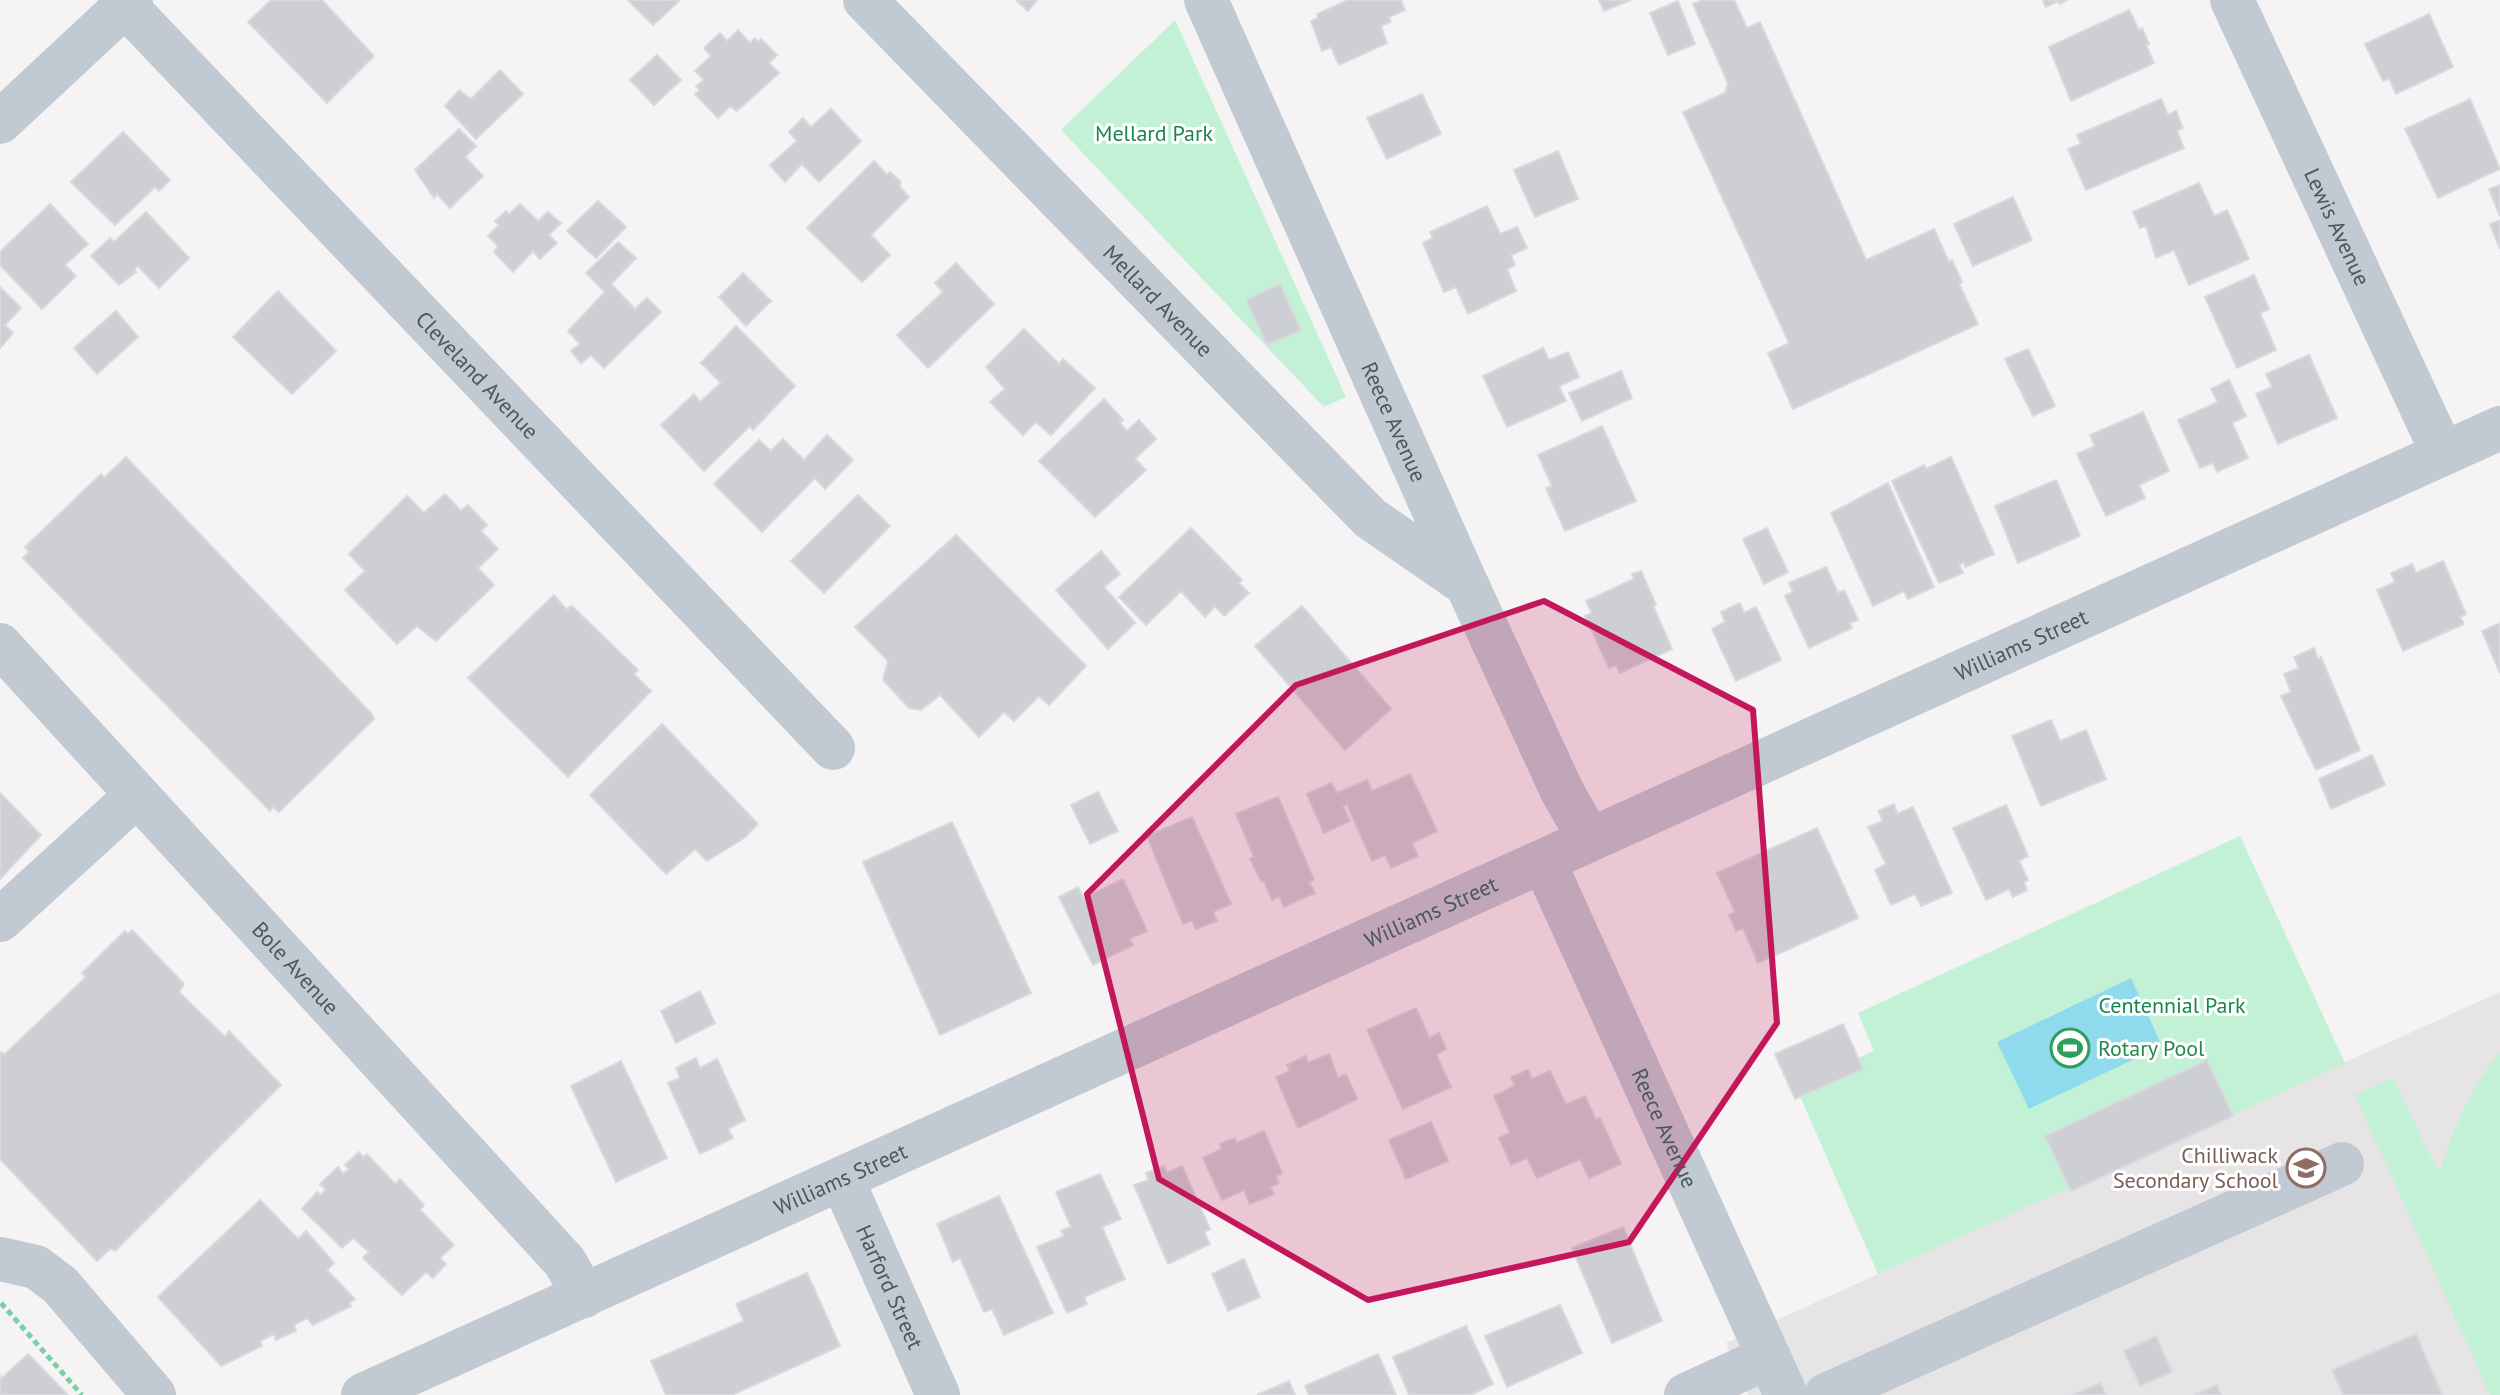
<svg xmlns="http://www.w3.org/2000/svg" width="2500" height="1395" viewBox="0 0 2500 1395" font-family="'PT Sans',sans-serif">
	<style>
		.education { fill: #e6e4e5 }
		.green { fill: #c3f1d5 }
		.water { fill: #90daee }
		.building { fill: #cdcfd5; stroke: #d7d9de; stroke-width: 2 }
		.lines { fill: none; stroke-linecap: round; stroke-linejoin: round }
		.path { stroke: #7ad0a6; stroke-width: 5; stroke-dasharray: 6 4; stroke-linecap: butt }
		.minor { stroke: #c1cad2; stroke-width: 44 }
		.marked { fill: #c2185b; fill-opacity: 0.2; stroke: #c2185b; stroke-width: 6; stroke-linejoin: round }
		.labels { text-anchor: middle; stroke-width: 6; stroke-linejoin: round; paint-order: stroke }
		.park-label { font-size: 22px; fill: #17864f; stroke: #fff }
		.street-label { font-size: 22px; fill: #4a5661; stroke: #fff }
		.leisure-label { font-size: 22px; fill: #27864d; stroke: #fff; text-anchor: start }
		.education-label { font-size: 22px; fill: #785e54; stroke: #fff; text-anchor: end }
	</style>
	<rect width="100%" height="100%" fill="#f5f3f3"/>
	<polygon class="education" points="2500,992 2500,1395 1748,1395 1726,1343"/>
	<g class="green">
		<polygon points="1175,20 1346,397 1324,407 1061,130"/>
		<polygon points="2240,836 2345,1063 2071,1191 2069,1188 1878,1274 1795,1085 1874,1051 1858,1013"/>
		<path d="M2500,1053V1395H2490L2355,1095L2393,1078L2439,1173C2454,1130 2469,1088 2500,1053Z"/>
	</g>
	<polygon class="water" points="2131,978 2162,1046 2029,1109 1997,1042"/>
	<g class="building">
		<polygon points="271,0 322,0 374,56 327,103 248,22"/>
		<polygon points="628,0 680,0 653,25"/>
		<polygon points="1016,0 1037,0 1028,11"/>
		<polygon points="1348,0 1401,0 1405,10 1389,17 1391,22 1381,26 1387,43 1339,65 1331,47 1322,51 1311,21 1318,18 1317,14"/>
		<polygon points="1599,0 1631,0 1604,11"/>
		<polygon points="1702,0 1734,0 1747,28 1760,22 1866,260 1934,229 1949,262 1952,260 1962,282 1959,284 1978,324 1793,409 1768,353 1789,343 1683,112 1725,93 1728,83 1693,4"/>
		<polygon points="2043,0 2067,0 2060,4 2058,1 2046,7"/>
		<polygon points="1678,1 1695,44 1668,55 1650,13"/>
		<polygon points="2129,10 2139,30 2142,28 2149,44 2146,45 2154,63 2071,101 2049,47"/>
		<polygon points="2429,14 2453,67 2396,94 2389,78 2383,81 2365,44"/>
		<polygon points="738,30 750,43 755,38 758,42 761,39 777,55 769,63 779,73 737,111 730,106 718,118 695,94 700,90 696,86 704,80 695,71 711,56 704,48 720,33 727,41"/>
		<polygon points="657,55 681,80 654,105 630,80"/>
		<polygon points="500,70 523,94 476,139 445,106 459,90 471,99"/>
		<polygon points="1422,94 1441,134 1387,159 1367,118"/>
		<polygon points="2161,99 2168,115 2176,111 2183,128 2177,131 2184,148 2086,190 2068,149 2081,144 2077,135"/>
		<polygon points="2470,99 2500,169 2438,198 2405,129"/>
		<polygon points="831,109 861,141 819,182 802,164 785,182 770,165 797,141 789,132 803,118 811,127"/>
		<polygon points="459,129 476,146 465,157 483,176 450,208 437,194 434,198 415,170"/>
		<polygon points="123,132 170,180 159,191 155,187 115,225 71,182"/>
		<polygon points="1558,151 1578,199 1535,217 1514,170"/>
		<polygon points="874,161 887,175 890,172 901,182 899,186 909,197 871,235 890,255 862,282 807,228"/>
		<polygon points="2199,183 2214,216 2227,210 2249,259 2189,285 2174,250 2156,258 2146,226 2140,228 2133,212"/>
		<polygon points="2500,185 2500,216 2489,189"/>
		<polygon points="2013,197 2032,240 1973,266 1954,224"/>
		<polygon points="598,201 626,227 596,258 567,231"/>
		<polygon points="50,204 88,244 65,265 76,276 42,309 0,265 0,252"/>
		<polygon points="520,204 538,221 548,212 561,223 549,235 557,243 540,259 533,251 513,272 494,252 498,246 488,236 499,225 495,221 506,211 509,214"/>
		<polygon points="1487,206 1500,234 1517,227 1527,248 1511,255 1515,265 1507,269 1516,291 1468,314 1456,287 1444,292 1423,243 1433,238 1430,232"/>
		<polygon points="146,212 189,258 159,288 138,266 134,269 136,272 119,285 91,256 110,238 114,242"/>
		<polygon points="2500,220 2500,249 2490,224"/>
		<polygon points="618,242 636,258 611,284 635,309 647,298 661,312 604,368 591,355 581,363 571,351 580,344 568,331 605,292 586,273"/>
		<polygon points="956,263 994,304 928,368 897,335 943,292 935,283"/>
		<polygon points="743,273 771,301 746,326 719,297"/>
		<polygon points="2254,275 2269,309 2260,313 2276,350 2237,368 2205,297"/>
		<polygon points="1280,284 1301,330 1267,345 1246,300"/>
		<polygon points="0,287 21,308 5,325 13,333 0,348"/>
		<polygon points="278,291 336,351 292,394 233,337"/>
		<polygon points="116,311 138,337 97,374 74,348"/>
		<polygon points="736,326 795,386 753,430 750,426 704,471 661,425 694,394 700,402 721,383 701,363"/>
		<polygon points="1024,329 1059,364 1063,359 1095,388 1051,435 1036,422 1023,435 990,402 1005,389 986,367"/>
		<polygon points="1543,348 1549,360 1568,352 1579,377 1559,386 1566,401 1507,427 1483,376"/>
		<polygon points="2028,349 2055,406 2033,416 2005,359"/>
		<polygon points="2309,355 2337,418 2278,444 2256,394 2272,387 2266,374"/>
		<polygon points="1621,371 1632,398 1582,421 1569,393"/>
		<polygon points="2229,380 2246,416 2232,423 2248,458 2217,472 2213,463 2200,468 2178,420 2218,402 2211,389"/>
		<polygon points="1104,399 1123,420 1120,423 1127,431 1139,420 1156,439 1135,459 1146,470 1095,517 1039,461"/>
		<polygon points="2143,412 2169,471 2139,485 2145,498 2106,516 2077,454 2095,446 2090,435"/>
		<polygon points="1602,426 1636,501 1565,531 1546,488 1552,486 1538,455"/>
		<polygon points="827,435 853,460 825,489 815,478 762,532 714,484 759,440 771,451 783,439 804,460"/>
		<polygon points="126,457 371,713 374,719 279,812 273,807 270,811 23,558 29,552 25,547 101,474 104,478"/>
		<polygon points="1951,457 1994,554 1965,567 1964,562 1959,565 1963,573 1939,583 1892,481 1924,465 1926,469"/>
		<polygon points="2056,480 2080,536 2018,563 1995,506"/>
		<polygon points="1888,483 1934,587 1908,599 1904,591 1873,606 1831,513"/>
		<polygon points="445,494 461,511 468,505 487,525 481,531 498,549 478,568 494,585 436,641 417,626 397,644 345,590 365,571 349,554 407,496 424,513"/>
		<polygon points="858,495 890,526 824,593 791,561"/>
		<polygon points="1191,528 1242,580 1239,583 1249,593 1224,616 1215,606 1205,617 1181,591 1146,625 1119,597"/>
		<polygon points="1767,528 1788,572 1764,584 1743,539"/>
		<polygon points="956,535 1086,666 1049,705 1039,696 1014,721 1004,712 979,737 940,695 921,710 909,708 883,680 888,661 855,627"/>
		<polygon points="1101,551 1120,574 1104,587 1135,623 1108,649 1056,590"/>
		<polygon points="2443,561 2466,614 2460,617 2464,624 2403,651 2377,590 2395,582 2391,573 2412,564 2416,573"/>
		<polygon points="1826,567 1838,593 1844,590 1858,620 1850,623 1852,628 1809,648 1785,596 1793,592 1789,583"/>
		<polygon points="1641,571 1656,605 1653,606 1672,649 1620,673 1616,665 1609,668 1585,616 1592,613 1586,601 1634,579 1632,574"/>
		<polygon points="554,595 566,609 572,606 638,670 634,674 651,691 568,777 468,678"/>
		<polygon points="1740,603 1744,613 1756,607 1781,660 1736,681 1712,629 1725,622 1721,612"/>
		<polygon points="1302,606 1391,709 1345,750 1255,646"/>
		<polygon points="2500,623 2500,673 2482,631"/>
		<polygon points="2314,648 2318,659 2321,657 2360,750 2316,770 2281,696 2291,692 2284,674 2299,668 2294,657"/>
		<polygon points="2051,720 2060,741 2086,730 2106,779 2041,806 2012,736"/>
		<polygon points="662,724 758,824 744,838 707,861 695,849 666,874 590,795"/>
		<polygon points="2372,755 2385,785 2331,809 2319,779"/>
		<polygon points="1410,774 1437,831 1412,843 1418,856 1391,868 1385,855 1372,861 1347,804 1343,806 1350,821 1324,833 1307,794 1331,783 1337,793 1367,780 1372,791"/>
		<polygon points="1098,792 1118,831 1090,844 1071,805"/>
		<polygon points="0,793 41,835 0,879"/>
		<polygon points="1278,797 1314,880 1309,882 1315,893 1284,907 1279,896 1272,900 1264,881 1262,882 1250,859 1254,857 1236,814"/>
		<polygon points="1894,804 1897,814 1913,807 1952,893 1921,906 1915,894 1891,905 1875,870 1886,864 1868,827 1883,821 1878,811"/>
		<polygon points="2006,805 2028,856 2019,861 2028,880 2024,882 2027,890 2013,897 2009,889 1986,900 1953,828"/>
		<polygon points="1192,817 1231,904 1213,912 1217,921 1196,929 1192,920 1183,924 1147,836"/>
		<polygon points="952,822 1031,993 940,1035 863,862"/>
		<polygon points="1817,828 1858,918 1758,963 1743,928 1736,931 1729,915 1735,912 1717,873"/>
		<polygon points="1123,879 1147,931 1129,939 1133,945 1093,965 1059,897 1078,887 1084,898"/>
		<polygon points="132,930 184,984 179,992 225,1037 229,1031 281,1085 115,1251 111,1248 97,1261 0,1159 0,1052 5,1054 86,977 82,973 125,931 128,934"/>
		<polygon points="700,991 715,1023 676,1043 661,1011"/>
		<polygon points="1416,1008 1429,1038 1439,1033 1446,1049 1436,1054 1451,1087 1403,1109 1367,1030"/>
		<polygon points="1843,1024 1863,1069 1795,1099 1775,1054"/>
		<polygon points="1329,1054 1338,1078 1346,1074 1357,1099 1298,1128 1276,1077 1290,1071 1287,1065 1306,1056 1308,1063"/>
		<polygon points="696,1058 700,1068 717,1059 745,1120 728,1129 733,1138 700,1154 668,1083 680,1078 676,1068"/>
		<polygon points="2207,1060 2233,1116 2071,1191 2045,1136"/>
		<polygon points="621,1061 667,1158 616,1182 571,1086"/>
		<polygon points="1528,1070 1532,1079 1550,1071 1566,1105 1585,1096 1596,1120 1600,1118 1621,1164 1589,1178 1580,1159 1537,1178 1527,1158 1511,1165 1499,1138 1510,1133 1494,1096 1515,1086 1511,1077"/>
		<polygon points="1431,1122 1448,1161 1406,1179 1389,1140"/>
		<polygon points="1264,1131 1282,1173 1276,1176 1279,1183 1270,1187 1274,1194 1250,1204 1244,1190 1222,1200 1203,1158 1222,1149 1220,1144 1235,1138 1237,1143"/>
		<polygon points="359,1152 363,1157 367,1154 395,1184 400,1179 424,1205 420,1210 454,1245 440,1258 446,1264 433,1278 426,1272 402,1295 363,1258 369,1252 353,1238 342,1248 302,1209 317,1192 320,1195 326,1190 320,1184 338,1167 343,1174 349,1169 345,1165"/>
		<polygon points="1164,1166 1167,1173 1182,1166 1210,1229 1204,1232 1210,1244 1168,1264 1134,1185 1149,1180 1146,1173"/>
		<polygon points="1100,1174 1121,1219 1102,1227 1125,1279 1084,1297 1087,1304 1067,1313 1037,1247 1064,1236 1061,1231 1071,1227 1056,1192"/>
		<polygon points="999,1196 1053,1313 1004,1335 992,1309 984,1312 960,1258 953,1262 937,1224"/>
		<polygon points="260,1200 298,1239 306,1231 334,1263 327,1270 355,1299 349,1303 351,1306 313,1325 307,1318 294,1325 296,1331 276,1340 274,1334 260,1341 262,1346 221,1366 158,1297"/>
		<polygon points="1623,1227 1662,1321 1612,1343 1572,1248"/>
		<polygon points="1244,1259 1260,1297 1228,1311 1212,1274"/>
		<polygon points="807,1273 840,1346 732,1395 666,1395 651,1361 744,1321 736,1304"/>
		<polygon points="1560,1305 1582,1353 1507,1387 1485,1336"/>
		<polygon points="1466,1326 1493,1384 1471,1395 1409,1395 1393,1357"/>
		<polygon points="2416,1334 2442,1395 2343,1395 2332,1370"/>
		<polygon points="2156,1336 2172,1372 2140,1386 2124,1351"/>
		<polygon points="28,1354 68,1395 0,1395 0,1376 2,1378"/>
		<polygon points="1378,1354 1396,1395 1309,1395 1305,1386"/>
		<polygon points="1289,1381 1295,1395 1257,1395"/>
		<polygon points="2100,1383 2106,1395 2072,1395"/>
		<polygon points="2217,1385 2221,1395 2194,1395"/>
	</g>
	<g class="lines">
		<polyline class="path" points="1,1303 82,1395"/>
		<g class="minor">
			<path id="s1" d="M120,0L833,748"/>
			<path id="s2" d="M865,0L1370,518L1467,585"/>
			<path id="s3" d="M1206,0L1467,585L1562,791L1589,839"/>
			<path id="s4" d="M2232,0L2442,452"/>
			<polyline points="0,122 131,0"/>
			<path id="s5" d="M0,645L565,1262L584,1296"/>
			<path id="s6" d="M1544,862L1786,1395"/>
			<polyline points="0,920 137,795"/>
			<path id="s7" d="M842,1179L938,1395"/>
			<polyline points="0,1259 36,1267 60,1285 154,1395"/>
			<path id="s8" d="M363,1395L2500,428"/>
			<polyline points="1686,1395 1769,1357"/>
			<polyline points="1826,1395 2342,1164"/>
		</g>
	</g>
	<path class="marked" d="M1544,601L1753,710L1777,1023L1629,1242L1368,1300L1159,1179L1087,894L1296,685Z"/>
	<defs>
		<symbol id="stadium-ring" viewBox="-11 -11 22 22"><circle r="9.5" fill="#fff" stroke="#2e9e5b" stroke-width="1.5"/><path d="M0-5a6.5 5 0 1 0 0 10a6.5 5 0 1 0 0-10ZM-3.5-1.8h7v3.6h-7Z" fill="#2e9e5b"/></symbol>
		<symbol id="school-ring" viewBox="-11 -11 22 22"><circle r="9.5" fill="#fff" stroke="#8d6e63" stroke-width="1.5"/><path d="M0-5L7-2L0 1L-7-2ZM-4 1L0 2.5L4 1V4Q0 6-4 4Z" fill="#8d6e63"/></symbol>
	</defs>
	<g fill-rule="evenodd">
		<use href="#stadium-ring" x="2048" y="1026" width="44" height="44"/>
		<use href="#school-ring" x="2284" y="1146" width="44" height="44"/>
	</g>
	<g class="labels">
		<g class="park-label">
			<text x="1154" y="141">Mellard Park</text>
			<text x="2172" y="1013">Centennial Park</text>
		</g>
		<g class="street-label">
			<text dy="8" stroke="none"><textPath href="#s4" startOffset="250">Lewis Avenue</textPath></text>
			<text dy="8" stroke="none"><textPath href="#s2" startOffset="420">Mellard Avenue</textPath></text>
			<text dy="8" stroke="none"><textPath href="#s1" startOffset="518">Cleveland Avenue</textPath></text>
			<text dy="8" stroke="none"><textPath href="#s3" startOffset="462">Reece Avenue</textPath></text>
			<text dy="8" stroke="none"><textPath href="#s8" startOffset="1820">Williams Street</textPath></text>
			<text dy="8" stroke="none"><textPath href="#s8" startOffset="1172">Williams Street</textPath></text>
			<text dy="8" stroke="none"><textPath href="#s5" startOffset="438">Bole Avenue</textPath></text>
			<text dy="8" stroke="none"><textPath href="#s6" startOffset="292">Reece Avenue</textPath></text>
			<text dy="8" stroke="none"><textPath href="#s8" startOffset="524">Williams Street</textPath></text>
			<text dy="8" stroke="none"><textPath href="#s7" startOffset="118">Harford Street</textPath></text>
		</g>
		<g class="leisure-label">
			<text x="2098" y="1056">Rotary Pool</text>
		</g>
		<g class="education-label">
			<text x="2278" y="1163">Chilliwack<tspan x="2278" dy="25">Secondary School</tspan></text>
		</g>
	</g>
</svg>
